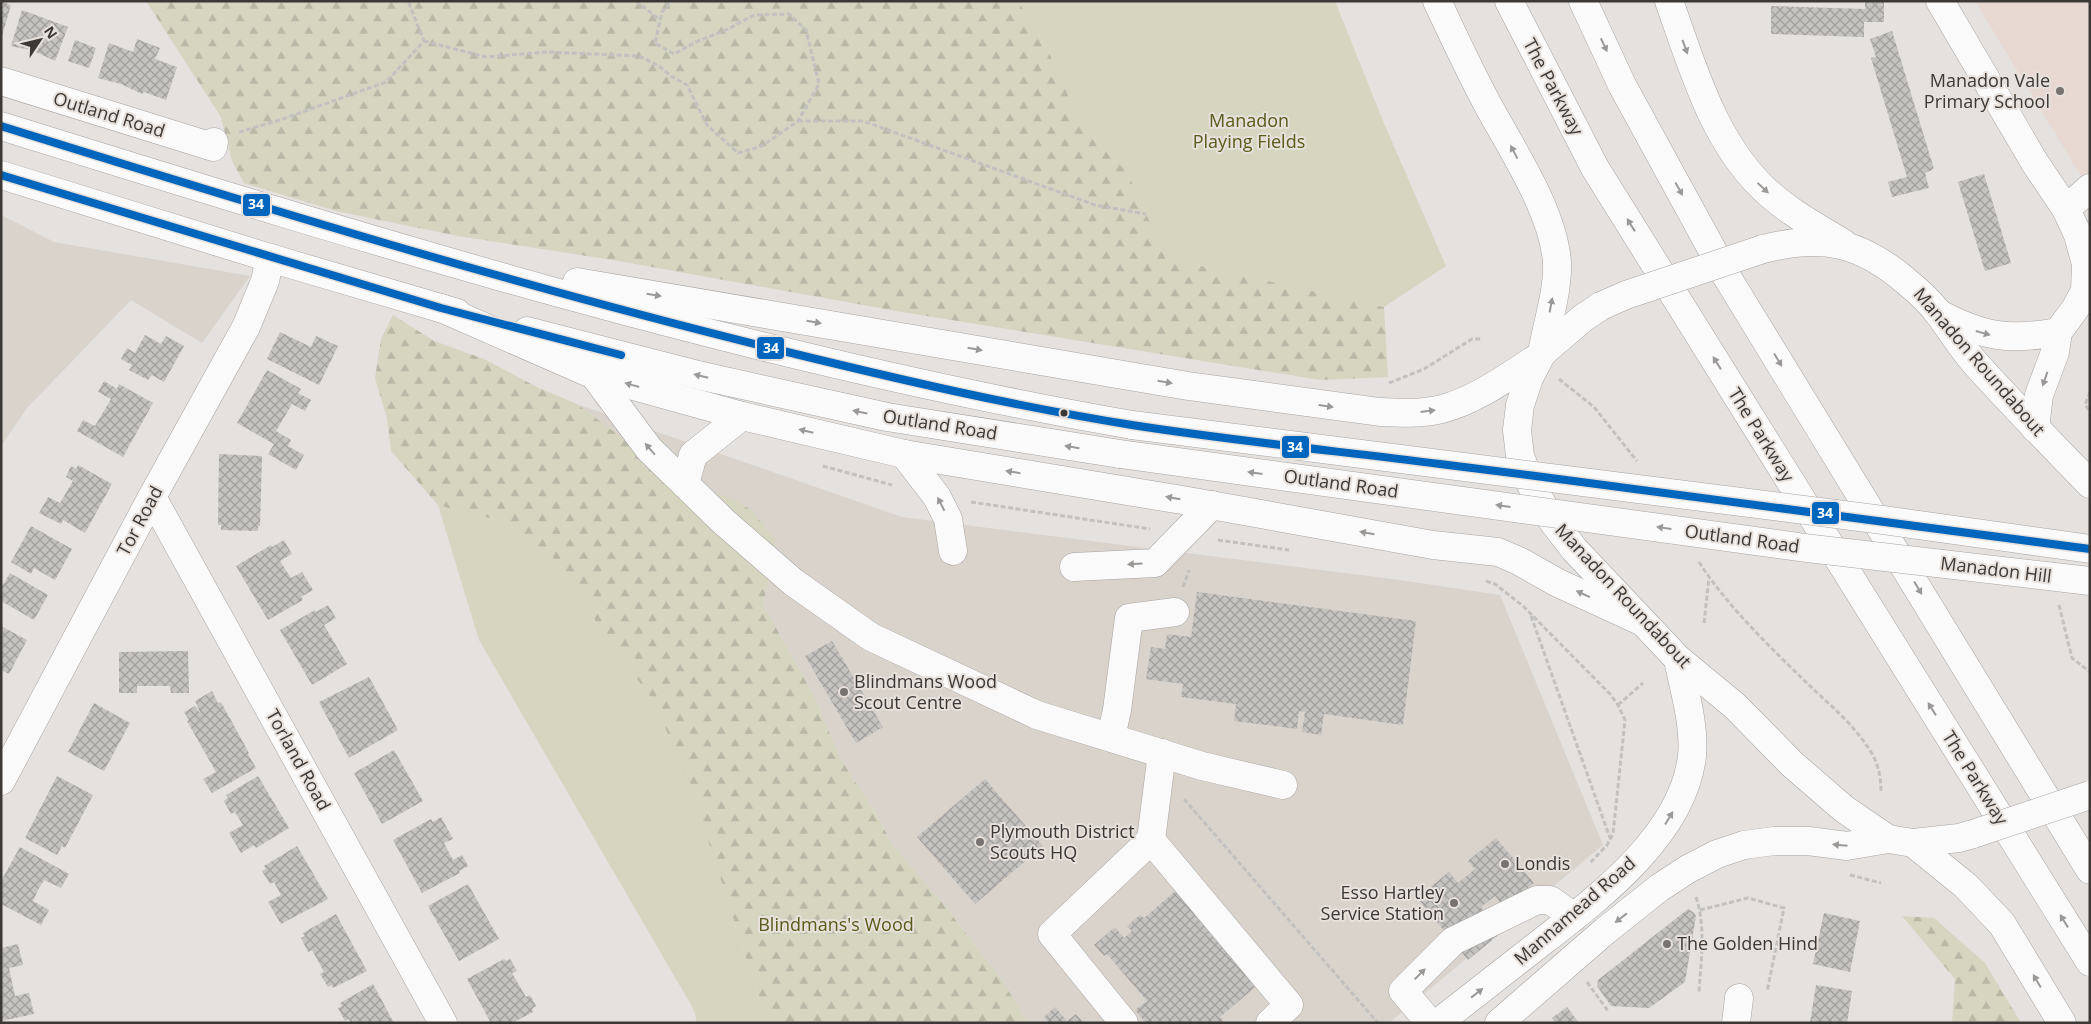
<svg xmlns="http://www.w3.org/2000/svg" width="2091" height="1024" viewBox="0 0 2091 1024" font-family="'Open Sans',sans-serif">
	<style>
		.built { fill: #dad3cb }
		.education { fill: #e7d9d2 }
		.forest { fill: url(#forest-firs) }
		.green { fill: #d5d5c0 }
		.building { fill: url(#building-cross-hatch) }
		.lines { fill: none; stroke-linecap: round; stroke-linejoin: round }
		.minor-casing { stroke: #a7a4a2; stroke-width: 29 }
		.major-casing { stroke: #a7a4a2; stroke-width: 29 }
		.highway-casing { stroke: #a7a4a2; stroke-width: 29 }
		.path { stroke: #c2c1c0; stroke-width: 3; stroke-dasharray: 5 2.5; stroke-linecap: butt }
		.minor { stroke: #fbfafa; stroke-width: 28 }
		.major { stroke: #fbfafa; stroke-width: 28 }
		.highway { stroke: #fbfafa; stroke-width: 28 }
		.major-bridge-casing { stroke: #a7a4a2; stroke-width: 29; stroke-linecap: butt }
		.highway-bridge-casing { stroke: #a7a4a2; stroke-width: 29; stroke-linecap: butt }
		.major-bridge { stroke: #fbfafa; stroke-width: 28 }
		.highway-bridge { stroke: #fbfafa; stroke-width: 28 }
		.bus-1-casing { stroke: #e7e0db; stroke-width: 11 }
		.bus-1 { stroke: #0065bd; stroke-width: 8 }
		.oneway { fill: #9b9998 }
		.poi-dot { fill: #767371; stroke: #e7e0db; stroke-width: 2 }
		.bus-dot { fill: #3b3836; stroke: #e7e0db; stroke-width: 2 }
		.labels { text-anchor: middle; stroke-width: 4; stroke-linejoin: round; paint-order: stroke }
		.poi-label { font-size: 18px; fill: #3b3836; stroke: #e7e0db; text-anchor: start }
		.street-label { font-size: 18px; fill: #3b3836; stroke: #e7e0db }
		.park-label { font-size: 18px; fill: #585b19; stroke: #e7e0db }
		.line-badge { stroke: #e7e0db; stroke-width: 2 }
		.badge-label { font-size: 14px; text-anchor: middle; font-weight: bold; fill: #fff }
	</style>
	<defs>
		<pattern id="forest-firs" width="22" height="20" patternUnits="userSpaceOnUse" patternTransform="scale(1.25)"><rect width="22" height="20" fill="#d5d5c0"/><path d="M5 1l3.5 6h-7zM16 11l3.5 6h-7z" fill="#b8b8a6"/></pattern>
		<pattern id="building-cross-hatch" width="8" height="8" patternUnits="userSpaceOnUse" patternTransform="scale(1.25)"><rect width="8" height="8" fill="#c5c3c0"/><path d="M0 0l8 8M0 8l8-8" fill="none" stroke="#a19f9d"/></pattern>
	</defs>
	<rect width="100%" height="100%" fill="#e4e1de"/>
	<g class="built">
		<polygon points="1,215 54,242 250,276 202,343 131,300 27,408 1,446"/>
		<polygon points="577,404 902,517 1400,580 1500,595 1603,845 1389,1023 1028,1023 1002,980 945,906 893,845 873,809 840,758 814,696 763,604 773,566 668,480 616,433"/>
	</g>
	<polygon class="education" points="1975,1 2090,1 2090,187 2084,181"/>
	<g class="forest">
		<polygon points="146,1 1018,1 1045,43 1084,131 1127,171 1166,258 1384,307 1388,377 1320,380 902,312 619,261 458,236 336,211 244,183 232,161 221,117"/>
		<polygon points="393,315 434,341 484,359 539,388 577,404 616,433 668,480 729,497 751,510 775,539 773,566 763,604 814,696 840,758 873,809 893,845 945,906 1002,980 1028,1023 767,1023 689,782 596,623 585,599 551,555 525,540 509,522 468,514 438,505 391,451 387,418 375,378 381,339"/>
		<polygon points="1902,916 1934,918 1985,963 2021,1023 1952,1023 1955,979"/>
	</g>
	<g class="green">
		<polygon points="1018,1 1335,1 1383,121 1446,266 1384,307 1166,258 1127,171 1084,131 1045,43"/>
		<polygon points="438,505 468,514 509,522 525,540 551,555 585,599 596,623 654,702 689,782 767,1023 697,1023 694,1010 479,640"/>
	</g>
	<g class="building">
		<polygon points="1,1 11,5 2,36 1,36"/>
		<polygon points="1865,1 1884,1 1884,22 1864,22 1864,37 1771,34 1771,6 1865,9"/>
		<polygon points="22,10 68,27 55,61 34,51 11,46"/>
		<polygon points="1892,31 1934,169 1925,173 1929,188 1892,197 1888,182 1907,177 1871,58 1876,57 1870,39"/>
		<polygon points="137,39 160,48 155,59 177,67 166,100 144,92 142,94 121,84 98,78 109,43 133,52"/>
		<polygon points="75,40 96,48 89,68 68,61"/>
		<polygon points="1984,174 2011,263 1985,271 1958,182"/>
		<polygon points="280,332 311,347 316,336 338,346 319,385 267,359"/>
		<polygon points="145,335 161,344 166,336 184,346 164,382 152,375 148,380 129,370 132,365 121,359 127,348 135,353"/>
		<polygon points="267,370 301,389 298,393 311,400 305,411 292,404 276,431 291,440 288,446 304,455 296,470 268,454 274,444 237,423"/>
		<polygon points="104,381 117,389 119,384 153,403 123,457 77,431 83,420 95,426 111,399 98,392"/>
		<polygon points="219,454 262,456 260,526 258,526 258,531 221,530 221,525 218,525"/>
		<polygon points="78,465 112,484 85,533 63,520 61,524 39,513 48,497 60,503 73,481 66,477 71,466 76,469"/>
		<polygon points="31,526 72,549 55,580 34,568 31,574 11,562"/>
		<polygon points="284,540 292,554 280,561 291,578 302,572 313,590 301,597 303,600 268,620 236,566 271,545 272,547"/>
		<polygon points="10,573 48,595 34,620 1,601 1,588"/>
		<polygon points="1197,592 1416,621 1403,725 1324,714 1321,735 1302,732 1305,712 1299,711 1297,729 1234,721 1236,704 1181,697 1183,684 1146,679 1151,647 1165,649 1167,634 1191,637"/>
		<polygon points="328,605 336,618 324,625 347,664 312,685 280,630 315,610 316,612"/>
		<polygon points="1,626 27,640 9,674 1,670"/>
		<polygon points="832,641 883,727 856,743 805,656"/>
		<polygon points="188,651 189,693 171,693 170,686 137,686 137,693 119,693 119,652"/>
		<polygon points="369,677 398,730 349,758 319,702"/>
		<polygon points="212,691 218,703 221,702 249,753 248,754 256,768 212,793 203,779 216,772 187,721 189,720 184,712 195,706 199,712 200,712 195,701"/>
		<polygon points="94,703 130,723 104,771 68,752"/>
		<polygon points="394,750 423,801 382,824 354,773"/>
		<polygon points="57,776 93,795 65,848 62,846 57,855 25,838"/>
		<polygon points="258,776 289,828 256,848 254,845 241,853 229,833 243,825 235,812 231,814 224,801 228,798 226,795"/>
		<polygon points="985,779 1043,846 975,904 917,837"/>
		<polygon points="441,817 453,839 444,843 453,860 462,855 468,866 459,871 460,873 422,893 393,840 431,819 433,822"/>
		<polygon points="1496,838 1534,883 1504,908 1495,896 1481,907 1502,932 1468,960 1417,898 1449,872 1458,883 1475,869 1468,861"/>
		<polygon points="297,846 328,899 281,924 268,902 281,895 274,882 270,884 262,871 266,869 264,866"/>
		<polygon points="20,847 69,874 61,888 44,880 38,890 33,901 49,910 41,925 1,904 1,881"/>
		<polygon points="468,884 499,939 459,961 428,906"/>
		<polygon points="1179,888 1260,983 1220,1017 1225,1023 1146,1023 1135,1010 1147,1001 1107,954 1104,956 1094,945 1115,927 1124,938 1132,931 1127,926 1140,915 1144,918"/>
		<polygon points="1688,909 1693,912 1696,916 1685,982 1649,1008 1611,1006 1597,986 1598,980"/>
		<polygon points="1824,913 1860,921 1850,972 1813,964"/>
		<polygon points="336,914 367,971 333,988 332,985 328,987 320,974 324,972 312,950 308,952 301,938 305,936 303,933"/>
		<polygon points="18,944 23,965 9,968 15,996 29,993 34,1014 1,1021 1,948"/>
		<polygon points="504,959 506,961 510,959 517,971 512,973 526,997 530,995 536,1006 532,1009 533,1012 512,1023 491,1023 467,979"/>
		<polygon points="373,984 394,1023 351,1023 349,1019 345,1021 338,1008 342,1006 340,1003"/>
		<polygon points="1816,985 1852,991 1847,1023 1810,1023"/>
		<polygon points="1055,1007 1067,1021 1076,1014 1084,1023 1049,1023 1044,1017"/>
		<polygon points="1567,1007 1579,1023 1555,1023 1552,1018"/>
	</g>
	<g class="lines">
		<defs>
			<g id="minor">
				<polyline points="1940,1 2035,163 2066,209 2078,235 2086,264 2085,291 2075,309 2058,332 2055,352 2039,395 2035,428"/>
				<polyline points="1,81 213,147 214,142"/>
				<polyline points="2066,209 2090,188"/>
				<path d="M1938,313C1983,337 2009,341 2058,332"/>
				<polyline points="594,375 649,449 724,522 793,582 871,637 1037,715 1202,766 1283,785"/>
				<polyline points="904,454 937,497 948,519 953,551"/>
				<polyline points="685,484 693,455 742,416"/>
				<polyline points="152,497 443,1023"/>
				<polyline points="1074,567 1155,563 1212,505"/>
				<polyline points="1111,737 1117,710 1129,618 1175,612"/>
				<polyline points="1162,753 1151,840 1289,1005 1270,1023"/>
				<polyline points="1,781 152,497 246,327 265,281 270,258"/>
				<polyline points="1124,1023 1052,934 1151,840"/>
				<polyline points="1430,1023 1403,991 1453,941 1537,900 1550,900 1574,917"/>
				<polyline points="1736,1023 1739,998"/>
			</g>
			<g id="major">
				<path d="M1,126C374,242 747,358 1132,425"/>
				<polyline points="1,175 270,258 457,313"/>
				<path d="M577,282L1188,386L1380,412C1400,413 1422,414 1442,409C1477,400 1510,375 1540,356"/>
				<polyline points="441,308 594,375 742,416 904,454 1188,501 1433,545 1498,552 1519,561 1558,583 1643,622"/>
				<polyline points="527,331 702,376 887,417 1120,454"/>
				<path d="M1438,1023C1470,998 1502,973 1534,948C1593,902 1683,837 1692,756C1695,725 1684,690 1678,659"/>
				<polyline points="1499,1023 1605,931 1659,888 1688,869 1717,854 1744,845 1774,841 1808,841 1847,846 1888,839"/>
			</g>
			<g id="highway">
				<path d="M1437,1C1454,37 1470,72 1489,107C1513,151 1554,213 1557,263C1558,292 1547,324 1542,353"/>
				<polyline points="1509,1 1595,168 2090,962"/>
				<polyline points="1583,1 1622,85 1727,277 2090,870"/>
				<path d="M1669,1C1692,65 1712,138 1762,187C1785,210 1815,226 1843,243"/>
				<path d="M1763,249C1822,234 1861,242 1907,282C1918,291 1930,302 1939,314C1951,330 1961,347 1975,363C2012,404 2051,444 2090,484"/>
				<polyline points="1601,306 1583,318 1542,353 1529,378 1520,405 1517,430 1520,456 1531,485 1551,519 1574,549 1678,659 1735,706 1792,764 1844,809 1888,839 1913,843 1959,838 1973,834"/>
				<polyline points="1913,843 1966,886 2002,924 2062,1023"/>
			</g>
		</defs>
		<use href="#minor" class="minor-casing"/>
		<use href="#major" class="major-casing"/>
		<use href="#highway" class="highway-casing"/>
		<g class="path">
			<polyline points="636,1 660,20"/>
			<polyline points="424,41 486,57 546,52 639,56 659,66 671,76 687,85 707,125 738,153 762,146 798,121 819,84 806,30 789,14 754,15 728,29 696,42 674,54 655,43 662,12 671,1"/>
			<polyline points="798,121 863,121 1095,205 1146,214"/>
			<polyline points="239,132 280,120 386,82 424,41 408,1"/>
			<polyline points="1559,379 1594,407 1637,461"/>
			<polyline points="1389,383 1424,369 1472,339 1481,339"/>
			<polyline points="2090,392 2085,405 2090,411"/>
			<polyline points="823,466 892,485"/>
			<polyline points="971,502 1150,529"/>
			<polyline points="1218,540 1289,550"/>
			<path d="M1699,562C1727,606 1771,648 1809,685C1830,705 1853,724 1869,749C1878,762 1881,776 1881,792"/>
			<polyline points="1486,581 1495,584 1523,606 1610,694 1618,705 1625,720 1613,834 1607,845 1590,863"/>
			<polyline points="1183,587 1189,570"/>
			<polyline points="2059,605 2072,658 2090,672"/>
			<polyline points="1531,616 1610,838"/>
			<polyline points="1704,623 1709,578"/>
			<polyline points="1618,705 1643,683"/>
			<polyline points="1184,799 1378,1023"/>
			<polyline points="1850,875 1881,883"/>
			<path d="M1696,897C1706,927 1701,961 1699,992"/>
			<polyline points="1700,910 1748,898 1784,908 1767,992"/>
			<polyline points="1587,982 1608,1011"/>
		</g>
		<use href="#minor" class="minor"/>
		<use href="#major" class="major"/>
		<use href="#highway" class="highway"/>
		<defs>
			<g id="major-bridge">
				<polyline points="1132,425 1883,520 2090,549"/>
				<polyline points="1120,454 1806,548 2090,581"/>
			</g>
			<g id="highway-bridge">
				<polyline points="1601,306 1626,295 1763,249"/>
				<polyline points="1973,834 2090,795"/>
			</g>
		</defs>
		<use href="#major-bridge" class="major-bridge-casing"/>
		<use href="#highway-bridge" class="highway-bridge-casing"/>
		<use href="#major-bridge" class="major-bridge"/>
		<use href="#highway-bridge" class="highway-bridge"/>
		<defs>
			<g id="bus-1">
				<path d="M1,126C258,206 514,285 775,349C893,378 1012,406 1132,425C1234,441 1338,451 1440,464C1657,491 1874,519 2090,549"/>
				<polyline points="1,175 441,308 621,355"/>
			</g>
		</defs>
		<use href="#bus-1" class="bus-1-casing"/>
		<use href="#bus-1" class="bus-1"/>
	</g>
	<defs><path id="oneway-solid" d="M-6-.8H1V-3.2L6.5 0L1 3.2V.8H-6Z" transform="scale(1.25)"/></defs>
	<g class="oneway">
		<use href="#oneway-solid" transform="translate(1604 45) rotate(65)"/>
		<use href="#oneway-solid" transform="translate(1685 47) rotate(70)"/>
		<use href="#oneway-solid" transform="translate(1514 152) rotate(-118)"/>
		<use href="#oneway-solid" transform="translate(1763 188) rotate(43)"/>
		<use href="#oneway-solid" transform="translate(1679 189) rotate(61)"/>
		<use href="#oneway-solid" transform="translate(1631 225) rotate(-122)"/>
		<use href="#oneway-solid" transform="translate(654 295) rotate(9)"/>
		<use href="#oneway-solid" transform="translate(1551 305) rotate(-79)"/>
		<use href="#oneway-solid" transform="translate(814 322) rotate(10)"/>
		<use href="#oneway-solid" transform="translate(1983 333) rotate(16)"/>
		<use href="#oneway-solid" transform="translate(975 349) rotate(10)"/>
		<use href="#oneway-solid" transform="translate(1778 360) rotate(59)"/>
		<use href="#oneway-solid" transform="translate(1717 363) rotate(-122)"/>
		<use href="#oneway-solid" transform="translate(701 376) rotate(-166)"/>
		<use href="#oneway-solid" transform="translate(2045 379) rotate(109)"/>
		<use href="#oneway-solid" transform="translate(1165 382) rotate(10)"/>
		<use href="#oneway-solid" transform="translate(632 385) rotate(-164)"/>
		<use href="#oneway-solid" transform="translate(1326 406) rotate(8)"/>
		<use href="#oneway-solid" transform="translate(1428 411) rotate(-7)"/>
		<use href="#oneway-solid" transform="translate(860 412) rotate(-168)"/>
		<use href="#oneway-solid" transform="translate(806 431) rotate(-167)"/>
		<use href="#oneway-solid" transform="translate(1072 447) rotate(-171)"/>
		<use href="#oneway-solid" transform="translate(650 449) rotate(-131)"/>
		<use href="#oneway-solid" transform="translate(1013 472) rotate(-171)"/>
		<use href="#oneway-solid" transform="translate(1255 473) rotate(-172)"/>
		<use href="#oneway-solid" transform="translate(1173 498) rotate(-170)"/>
		<use href="#oneway-solid" transform="translate(941 504) rotate(-117)"/>
		<use href="#oneway-solid" transform="translate(1503 506) rotate(-172)"/>
		<use href="#oneway-solid" transform="translate(1664 528) rotate(-172)"/>
		<use href="#oneway-solid" transform="translate(1367 533) rotate(-170)"/>
		<use href="#oneway-solid" transform="translate(1135 564) rotate(177)"/>
		<use href="#oneway-solid" transform="translate(1918 588) rotate(59)"/>
		<use href="#oneway-solid" transform="translate(1583 594) rotate(-155)"/>
		<use href="#oneway-solid" transform="translate(1932 709) rotate(-122)"/>
		<use href="#oneway-solid" transform="translate(1669 818) rotate(-59)"/>
		<use href="#oneway-solid" transform="translate(1840 845) rotate(-175)"/>
		<use href="#oneway-solid" transform="translate(1621 918) rotate(142)"/>
		<use href="#oneway-solid" transform="translate(2064 921) rotate(-122)"/>
		<use href="#oneway-solid" transform="translate(1420 974) rotate(-45)"/>
		<use href="#oneway-solid" transform="translate(2037 981) rotate(-121)"/>
		<use href="#oneway-solid" transform="translate(1477 993) rotate(-38)"/>
	</g>
	<g class="poi-dot">
		<circle cx="2060" cy="91" r="5"/>
		<circle cx="844" cy="692" r="5"/>
		<circle cx="980" cy="842" r="5"/>
		<circle cx="1505" cy="864" r="5"/>
		<circle cx="1454" cy="903" r="5"/>
		<circle cx="1667" cy="944" r="5"/>
	</g>
	<circle class="bus-dot" cx="1064" cy="413" r="4.5"/>
	<g class="labels">
		<g class="poi-label">
			<text x="2050" y="87" text-anchor="end">Manadon Vale<tspan x="2050" dy="21">Primary School</tspan></text>
			<text x="854" y="688">Blindmans Wood<tspan x="854" dy="21">Scout Centre</tspan></text>
			<text x="990" y="838">Plymouth District<tspan x="990" dy="21">Scouts HQ</tspan></text>
			<text x="1515" y="870">Londis</text>
			<text x="1444" y="899" text-anchor="end">Esso Hartley<tspan x="1444" dy="21">Service Station</tspan></text>
			<text x="1677" y="950">The Golden Hind</text>
		</g>
		<g class="street-label">
			<text transform="translate(1553 87) rotate(62)" y="6">The Parkway</text>
			<text transform="translate(109 115) rotate(17)" y="6">Outland Road</text>
			<text transform="translate(1979 362) rotate(49)" y="6">Manadon Roundabout</text>
			<text transform="translate(940 425) rotate(9)" y="6">Outland Road</text>
			<text transform="translate(1761 435) rotate(58)" y="6">The Parkway</text>
			<text transform="translate(1341 484) rotate(8)" y="6">Outland Road</text>
			<text transform="translate(140 521) rotate(-62)" y="6">Tor Road</text>
			<text transform="translate(1742 539) rotate(8)" y="6">Outland Road</text>
			<text transform="translate(1996 570) rotate(7)" y="6">Manadon Hill</text>
			<text transform="translate(1623 596) rotate(47)" y="6">Manadon Roundabout</text>
			<text transform="translate(298 760) rotate(61)" y="6">Torland Road</text>
			<text transform="translate(1975 778) rotate(58)" y="6">The Parkway</text>
			<text transform="translate(1575 911) rotate(-41)" y="6">Mannamead Road</text>
		</g>
		<g class="park-label">
			<text x="1249" y="127">Manadon<tspan x="1249" dy="21">Playing Fields</tspan></text>
			<text x="836" y="931">Blindmans's Wood</text>
		</g>
	</g>
	<g class="line-badge">
		<rect x="242" y="193" width="29" height="24" rx="5" fill="#0065bd"/>
		<rect x="756" y="336" width="29" height="24" rx="5" fill="#0065bd"/>
		<rect x="1281" y="435" width="29" height="24" rx="5" fill="#0065bd"/>
		<rect x="1811" y="501" width="29" height="24" rx="5" fill="#0065bd"/>
	</g>
	<g class="badge-label">
		<text x="256" y="209">34</text>
		<text x="771" y="353">34</text>
		<text x="1295" y="452">34</text>
		<text x="1825" y="518">34</text>
	</g>
	<rect width="2091" height="1024" fill="none" stroke="#3b3836" stroke-width="5"/>
	<g transform="translate(40 40) rotate(55)" stroke="#e7e0db" stroke-width="4" paint-order="stroke">
	<path d="M0-4L9 19L0 12L-9 19Z" fill="#3b3836"/>
	<text y="-8" font-size="14" font-weight="bold" text-anchor="middle" fill="#3b3836">N</text>
	</g>
</svg>
